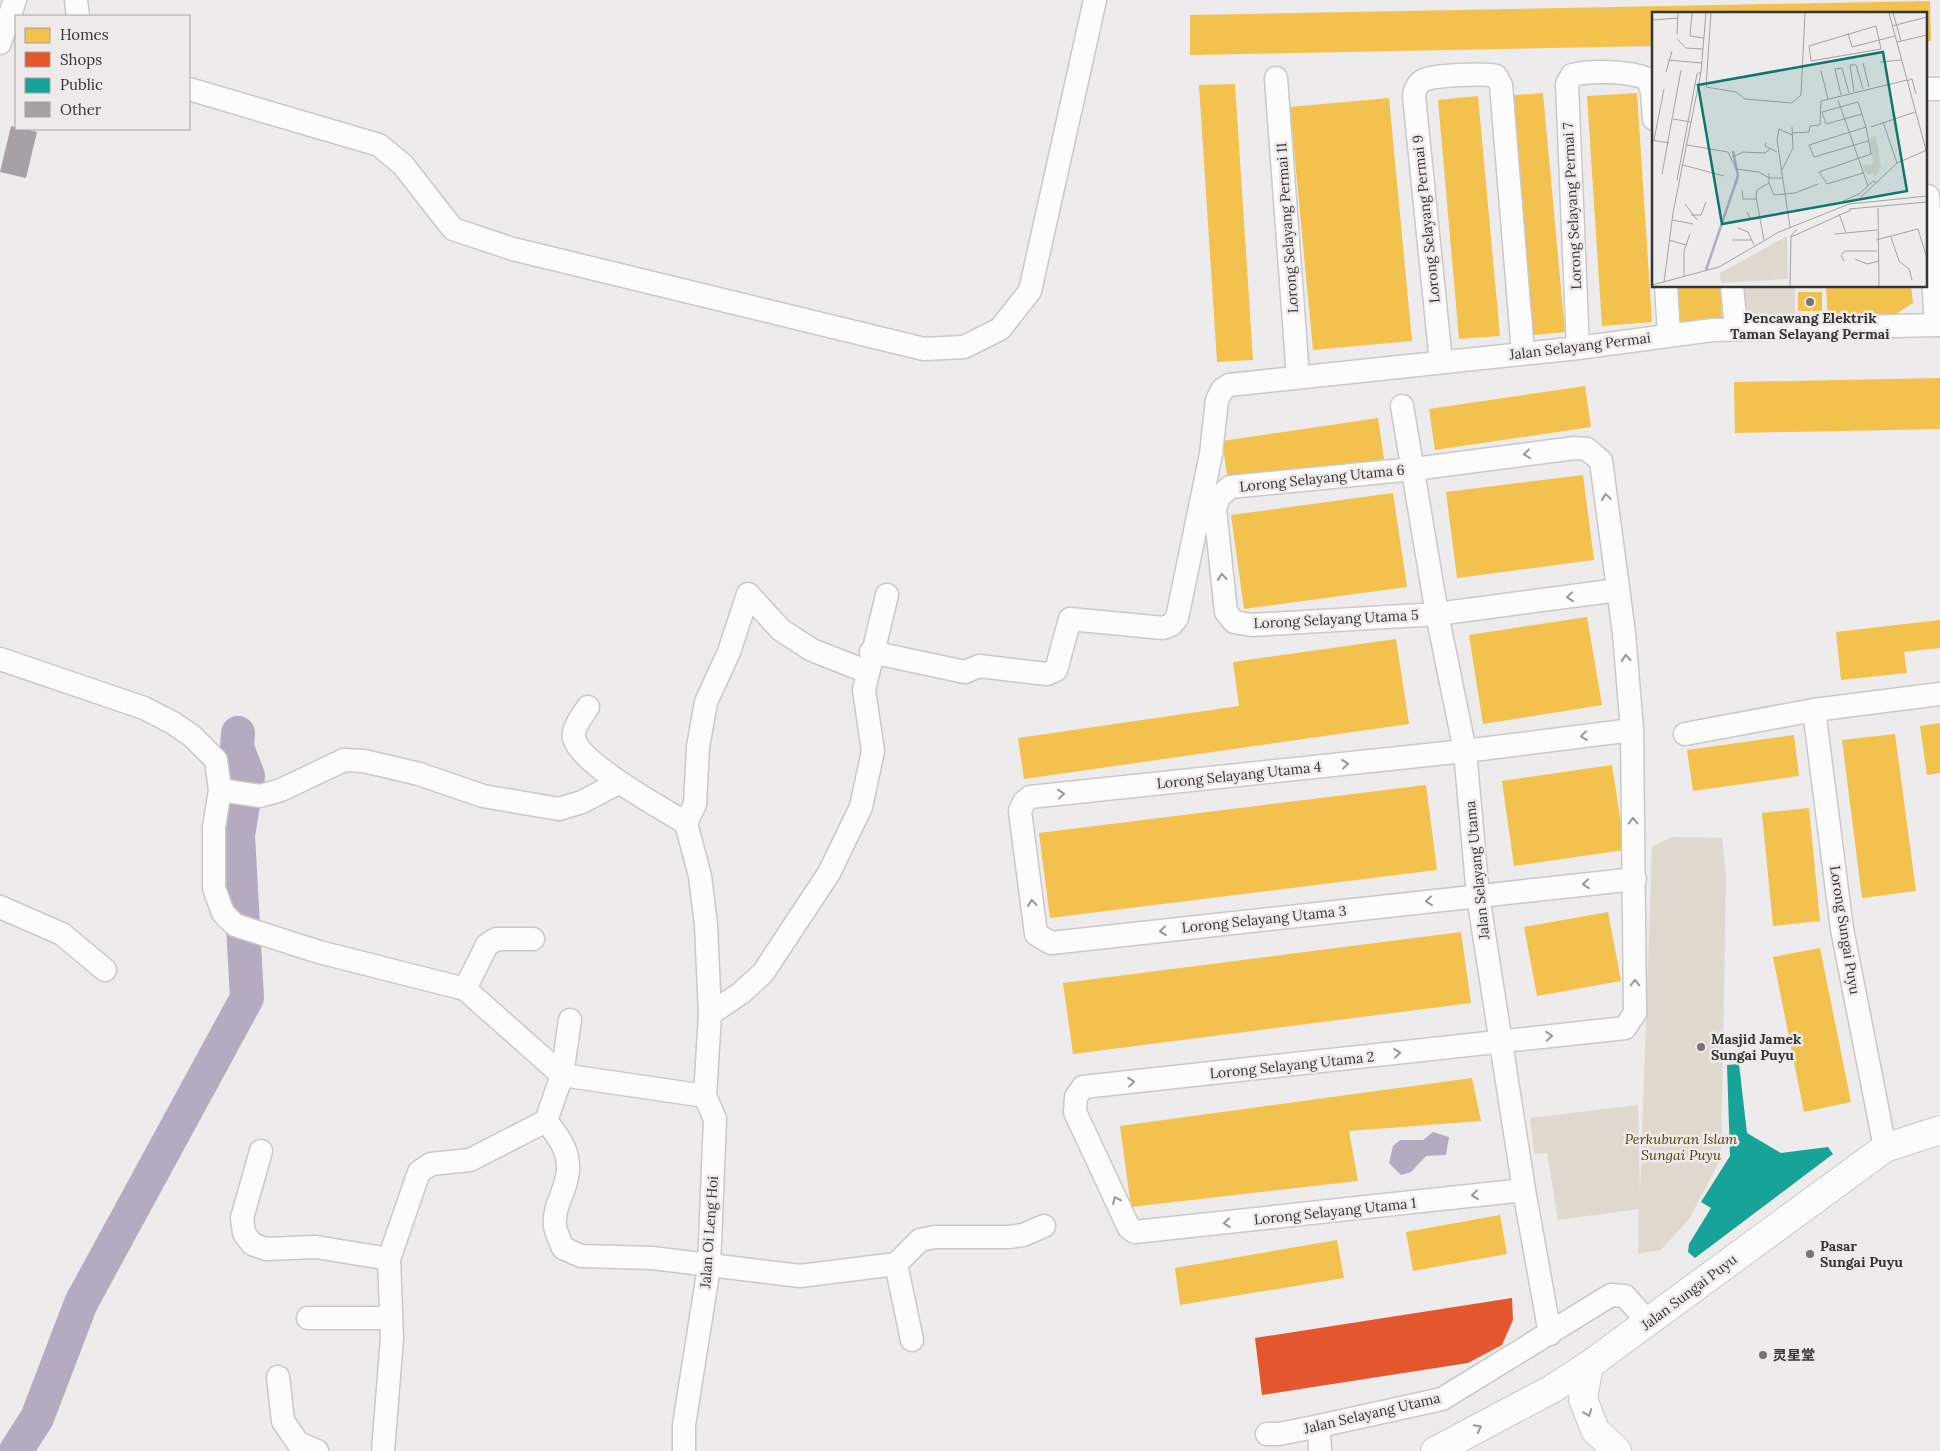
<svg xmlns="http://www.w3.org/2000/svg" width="1940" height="1451" viewBox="0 0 1940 1451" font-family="Lora,'Noto Sans SC',serif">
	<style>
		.green { fill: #dfd8ce }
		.water { fill: #b5abc0 }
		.homes { fill: #f2c14e }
		.shops { fill: #e4572e }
		.public { fill: #17a398 }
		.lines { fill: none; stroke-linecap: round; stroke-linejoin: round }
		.river { stroke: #b5abc0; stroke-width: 34 }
		.building { fill: #a7a1a5 }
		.street-casing { stroke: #cac8c8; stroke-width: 25 }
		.secondary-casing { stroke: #cac8c8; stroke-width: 30 }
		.highway-casing { stroke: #cac8c8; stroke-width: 30 }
		.street { stroke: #fcfcfc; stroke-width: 22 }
		.secondary { stroke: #fcfcfc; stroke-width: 28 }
		.highway { stroke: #fcfcfc; stroke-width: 28 }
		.oneway { stroke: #989898 }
		.poi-dot { fill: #757373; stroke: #eeeaea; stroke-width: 2 }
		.labels { text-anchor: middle; stroke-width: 5; stroke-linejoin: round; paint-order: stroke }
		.street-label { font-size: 14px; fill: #353333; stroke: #eeeaea }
		.poi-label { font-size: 14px; font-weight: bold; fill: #353333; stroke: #eeeaea; text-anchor: start }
		.park-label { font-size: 14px; font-style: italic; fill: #563d07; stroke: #eeeaea }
		.inset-river { fill: none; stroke: #b5abc0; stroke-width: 2.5 }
		.inset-road { fill: none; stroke: #a3a1a1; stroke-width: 1 }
		.view { fill: #0f766e; fill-opacity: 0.15; stroke: #0f766e; stroke-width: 2.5 }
		.inset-edge { fill: none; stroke: #353333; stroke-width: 2.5 }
	</style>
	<rect width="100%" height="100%" fill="#edebeb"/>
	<g class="green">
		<polygon points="1739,286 1824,286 1824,287 1795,288 1795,318 1749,319 1739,306"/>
		<polygon points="1672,837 1722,838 1726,878 1721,1158 1689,1219 1661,1250 1638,1254 1639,1209 1558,1220 1547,1153 1534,1154 1530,1118 1638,1105 1640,1192 1652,847"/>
	</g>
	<polygon class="water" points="1433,1132 1449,1137 1446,1155 1426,1156 1411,1172 1401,1175 1389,1163 1393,1146 1400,1140 1423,1140"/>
	<g class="homes">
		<polygon points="1930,1 1931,41 1926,41 1926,14 1654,14 1654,46 1190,55 1190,15"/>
		<polygon points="1235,84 1253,360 1217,362 1199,85"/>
		<polygon points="1543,93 1565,332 1525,336 1503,96"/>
		<polygon points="1637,93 1652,322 1602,326 1587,96"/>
		<polygon points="1478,96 1500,336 1459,339 1438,100"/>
		<polygon points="1389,98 1412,341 1313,350 1290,107"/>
		<polygon points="1669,286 1720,286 1722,319 1672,322"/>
		<polygon points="1826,286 1911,286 1913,303 1888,319 1828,319"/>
		<rect x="1798" y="292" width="24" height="19"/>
		<polygon points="1940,378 1940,429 1735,433 1734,382"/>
		<polygon points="1585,386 1591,427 1435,450 1429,409"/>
		<polygon points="1378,418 1384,459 1228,481 1222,441"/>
		<polygon points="1583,475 1594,560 1457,578 1446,492"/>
		<polygon points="1393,493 1407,587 1244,609 1231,515"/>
		<polygon points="1587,617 1602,705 1483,724 1469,635"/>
		<polygon points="1940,620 1940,648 1904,652 1907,673 1841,680 1836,632"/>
		<polygon points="1396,639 1409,724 1024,779 1018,738 1239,706 1233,662"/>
		<polygon points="1940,723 1940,773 1927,775 1920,726"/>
		<polygon points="1895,734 1916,891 1862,898 1842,740"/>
		<polygon points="1794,735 1799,776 1693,791 1687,750"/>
		<polygon points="1612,765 1625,850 1514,866 1502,781"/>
		<polygon points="1426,785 1437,870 1050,918 1039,833"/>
		<polygon points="1809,808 1820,921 1773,926 1762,813"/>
		<polygon points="1608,912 1621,981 1537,996 1524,927"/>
		<polygon points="1461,932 1471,1003 1073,1054 1063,983"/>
		<polygon points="1820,948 1851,1102 1804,1112 1773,957"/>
		<polygon points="1472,1078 1481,1121 1349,1131 1358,1181 1131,1207 1120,1126"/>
		<polygon points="1500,1215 1507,1254 1413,1271 1406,1232"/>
		<polygon points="1337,1240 1344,1278 1180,1305 1175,1268"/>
	</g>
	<polygon class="shops" points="1512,1298 1513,1320 1502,1345 1468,1363 1262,1395 1255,1338"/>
	<polygon class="public" points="1739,1064 1747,1133 1781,1153 1828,1147 1833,1154 1695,1258 1688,1252 1689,1244 1711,1208 1701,1202 1730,1156 1727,1065"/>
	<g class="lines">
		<polyline class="river" points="16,1451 37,1418 81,1303 247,998 238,835 248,776 237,747 238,733"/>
	</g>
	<polygon class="building" points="11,126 37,132 26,178 0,172"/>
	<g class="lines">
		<defs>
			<g id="street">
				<polyline points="76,0 78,16"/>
				<polyline points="0,43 15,0"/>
				<polyline points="1276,78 1298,377"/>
				<polyline points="189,89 379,145 403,165 453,229 513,249 924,349 964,347 1000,329 1030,291 1095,0"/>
				<polyline points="1926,89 1940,89"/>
				<polyline points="1928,196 1936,325"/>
				<polyline points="1666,286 1669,335"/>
				<polyline points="1732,286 1736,329"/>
				<path d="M1578,348L1567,84L1572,75C1591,70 1630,71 1648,79L1652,92L1654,119"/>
				<path d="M1441,362L1414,96C1415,89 1418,83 1424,80C1435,75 1484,73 1496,76L1501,85L1523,353"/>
				<polyline points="1402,406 1437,614 1465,751 1478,896 1524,1190 1550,1334"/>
				<polyline points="871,652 965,672 979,666 1047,674 1056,670 1070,619 1163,628 1171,625 1177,618 1211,454 1217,400 1222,390 1229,385 1578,348 1712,330 1940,325"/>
				<polyline points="0,659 144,708 173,723 192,736 216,760 220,790 214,827 214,888 223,913 235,925 319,952 465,989 562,1075 705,1096"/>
				<path d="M588,707C583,715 572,728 574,738C580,764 663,809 686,823"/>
				<polyline points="1814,710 1842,929 1885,1148"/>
				<polyline points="1632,730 1465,751 1030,797 1024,802 1020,811 1036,934 1051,943 1635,879"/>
				<polyline points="1685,734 1814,710 1940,694"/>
				<polyline points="220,790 260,796 281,790 344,760 364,761 419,774 483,796 559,809 582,802 618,783"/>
				<polyline points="0,907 62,934 105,970"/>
				<polyline points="465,989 487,945 496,939 533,939"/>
				<polyline points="710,1014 741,993 763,973 829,873 861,807 873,751 864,690 887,595"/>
				<path d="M570,1020L562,1075L546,1121C560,1138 572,1155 567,1177C564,1194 553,1208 555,1226C556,1233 560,1241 563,1248L581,1256L652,1258L800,1276L896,1264L920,1240L935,1237H1009L1023,1235L1044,1226"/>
				<polyline points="261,1151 242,1218 244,1233 252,1244 266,1249 316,1247 389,1259"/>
				<polyline points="1524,1190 1135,1232 1129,1228 1075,1112 1076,1097 1083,1087 1625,1028 1635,1013 1632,730 1624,633 1601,461 1587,449 1575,448 1414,469 1230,487 1219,497 1215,509 1226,612 1234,622 1252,625 1437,614 1618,590"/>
				<polyline points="896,1264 912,1340"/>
				<polyline points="308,1318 391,1318"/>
				<polyline points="278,1377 283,1421 298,1443 317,1451"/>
				<polyline points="1319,1426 1320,1451"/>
				<polyline points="1267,1434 1279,1434 1319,1426 1442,1399 1611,1295 1625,1296 1648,1322"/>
				<polyline points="383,1451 392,1338 389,1259 419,1172 431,1164 470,1160 546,1121"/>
				<polyline points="684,1451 684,1425 709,1267 715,1119 705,1096 710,1014 706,925 700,876 686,823 695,804 698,747 706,702 729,652 748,594 781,630 812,650 868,672"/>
			</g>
			<polyline id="secondary" points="1435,1451 1552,1389 1589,1365 1885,1148 1940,1130"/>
			<polyline id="highway" points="1589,1365 1583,1399 1595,1430 1617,1451"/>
		</defs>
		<use href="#street" class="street-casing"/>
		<use href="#secondary" class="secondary-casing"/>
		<use href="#highway" class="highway-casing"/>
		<use href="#street" class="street"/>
		<use href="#secondary" class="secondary"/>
		<use href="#highway" class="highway"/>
	</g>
	<defs><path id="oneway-chevron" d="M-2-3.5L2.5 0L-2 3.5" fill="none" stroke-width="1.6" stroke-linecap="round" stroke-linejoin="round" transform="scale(1.25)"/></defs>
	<g class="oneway">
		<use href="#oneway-chevron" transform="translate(1527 454) rotate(173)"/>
		<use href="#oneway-chevron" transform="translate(1606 497) rotate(-98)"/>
		<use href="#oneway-chevron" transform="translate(1222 577) rotate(-96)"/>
		<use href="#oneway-chevron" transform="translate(1570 597) rotate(173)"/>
		<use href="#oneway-chevron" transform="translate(1626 658) rotate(-95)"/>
		<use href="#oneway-chevron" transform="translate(1584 736) rotate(173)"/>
		<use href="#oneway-chevron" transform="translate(1345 764) rotate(-6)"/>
		<use href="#oneway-chevron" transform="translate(1061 794) rotate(-6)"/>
		<use href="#oneway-chevron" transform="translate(1633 821) rotate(-91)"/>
		<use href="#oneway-chevron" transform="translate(1586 884) rotate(174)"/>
		<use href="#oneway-chevron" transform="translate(1429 901) rotate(174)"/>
		<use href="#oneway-chevron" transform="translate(1032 903) rotate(-97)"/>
		<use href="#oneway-chevron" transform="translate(1163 931) rotate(174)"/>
		<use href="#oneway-chevron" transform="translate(1635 983) rotate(-90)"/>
		<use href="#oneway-chevron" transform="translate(1549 1036) rotate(-6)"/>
		<use href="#oneway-chevron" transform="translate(1397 1053) rotate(-6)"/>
		<use href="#oneway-chevron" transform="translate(1131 1082) rotate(-6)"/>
		<use href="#oneway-chevron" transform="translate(1475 1195) rotate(174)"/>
		<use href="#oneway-chevron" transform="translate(1116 1200) rotate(-115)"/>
		<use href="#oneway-chevron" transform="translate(1227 1223) rotate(174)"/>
		<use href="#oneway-chevron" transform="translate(1588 1413) rotate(69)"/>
		<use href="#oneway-chevron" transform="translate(1478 1428) rotate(-28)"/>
	</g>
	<g class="poi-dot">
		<circle cx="1810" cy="302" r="5"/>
		<circle cx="1701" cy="1047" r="5"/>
		<circle cx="1810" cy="1254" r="5"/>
		<circle cx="1763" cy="1355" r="5"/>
	</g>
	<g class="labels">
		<g class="street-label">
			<text transform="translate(1572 206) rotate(-93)" y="5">Lorong Selayang Permai 7</text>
			<text transform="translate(1426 219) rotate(-96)" y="5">Lorong Selayang Permai 9</text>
			<text transform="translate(1287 228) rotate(-94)" y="5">Lorong Selayang Permai 11</text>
			<text transform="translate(1580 346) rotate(-7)" y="5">Jalan Selayang Permai</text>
			<text transform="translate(1322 478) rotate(-6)" y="5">Lorong Selayang Utama 6</text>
			<text transform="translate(1336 619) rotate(-3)" y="5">Lorong Selayang Utama 5</text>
			<text transform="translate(1239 775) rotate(-6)" y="5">Lorong Selayang Utama 4</text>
			<text transform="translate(1477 870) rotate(-96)" y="5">Jalan Selayang Utama</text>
			<text transform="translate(1264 919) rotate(-6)" y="5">Lorong Selayang Utama 3</text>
			<text transform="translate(1845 930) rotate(81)" y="5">Lorong Sungai Puyu</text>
			<text transform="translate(1292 1065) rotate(-6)" y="5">Lorong Selayang Utama 2</text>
			<text transform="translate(1335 1211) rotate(-6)" y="5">Lorong Selayang Utama 1</text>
			<text transform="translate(709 1232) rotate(-86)" y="5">Jalan Oi Leng Hoi</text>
			<text transform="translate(1689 1292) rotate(-37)" y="5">Jalan Sungai Puyu</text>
			<text transform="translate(1372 1413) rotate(-13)" y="5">Jalan Selayang Utama</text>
		</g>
		<g class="poi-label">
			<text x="1810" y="323" text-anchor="middle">Pencawang Elektrik<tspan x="1810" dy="16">Taman Selayang Permai</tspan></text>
			<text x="1711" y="1044">Masjid Jamek<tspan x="1711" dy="16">Sungai Puyu</tspan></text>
			<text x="1820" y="1251">Pasar<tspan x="1820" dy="16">Sungai Puyu</tspan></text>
			<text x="1773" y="1360">灵星堂</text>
		</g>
		<g class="park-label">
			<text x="1681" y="1144">Perkuburan Islam<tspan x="1681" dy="16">Sungai Puyu</tspan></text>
		</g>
	</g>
	<g transform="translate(1652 12)">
		<rect width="275" height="275" fill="#edebeb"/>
		<path d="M224,124L229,155L223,165L222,161L215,163L210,154L221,151L217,126ZM135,224L136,267L69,271L68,261Z" fill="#dfd8ce"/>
		<path class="inset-river" d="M54,258L86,164L81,139"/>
		<path class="inset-road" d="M40,1L38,24L52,26M59,1L54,75L84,80L93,87L140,91L149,83L153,1M237,1L274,138M241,1L249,29M0,8L26,6M224,14L229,37L159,49L157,34ZM240,14L275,5M196,21L200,35L243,24M25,22L26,1M25,27L34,36L51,37M245,30L275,23M16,48L50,51M228,50L250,48M211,51L217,75M169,59L176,87M14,60L20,39M255,69L260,67L264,82M202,80L198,53H204L211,77M189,83L183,57L190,56L197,81M186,88L216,174M210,102L174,112L170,100L206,90L210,102L211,106L214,115L219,142L167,160L175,172L211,161M21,107L39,110M231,110L245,151M214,115L157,133L162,145L216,129M219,115L263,100M140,121L157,120L158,114L168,113L169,89L255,68M0,128L17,131M2,128L12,77M114,131L113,134L125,140M35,133L76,140L84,157L107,160L117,166H131M80,145L91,140L113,141L118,137M31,153L72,164M130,158L141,136L140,115M117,161V171L122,183L143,181L166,172M10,162L29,58M25,168L45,62L49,60M90,178L91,187H104M206,188L245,151L275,138M191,189L207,182L221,169L224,171M33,192L45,208M226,196L227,274M197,197L275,190M95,200L98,206L107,207M187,202L194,221M39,203H49L54,190M20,208L41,212M138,215L125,128L127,117L140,123M86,216L96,220L102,233M183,222L225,218M139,225L199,198M239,225L247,249L257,257L260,268M17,228L34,233M80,228H99M112,228L104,185L105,178L117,171M224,228L266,217L275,246M203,247L215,252L227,249M192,249L189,243L193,239H225M32,265V239L38,222M12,270L21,201L49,60L54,1M0,273L67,255L127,220L197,192L275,184M138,274L139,224L145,217"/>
		<path class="view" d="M231,40L255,179L70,212L46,73Z"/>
		<rect width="275" height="275" class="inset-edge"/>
	</g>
	<rect x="15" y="15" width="175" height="115" fill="#eeeaea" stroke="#a4a1a1"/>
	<rect x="25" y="28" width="25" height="15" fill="#f2c14e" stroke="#a4a1a1"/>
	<text x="60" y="40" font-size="15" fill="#353333">Homes</text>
	<rect x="25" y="52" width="25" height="15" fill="#e4572e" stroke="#a4a1a1"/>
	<text x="60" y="65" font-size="15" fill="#353333">Shops</text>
	<rect x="25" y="78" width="25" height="15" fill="#17a398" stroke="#a4a1a1"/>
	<text x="60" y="90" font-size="15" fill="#353333">Public</text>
	<rect x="25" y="102" width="25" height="15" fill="#a7a1a5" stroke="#a4a1a1"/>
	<text x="60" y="115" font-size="15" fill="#353333">Other</text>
</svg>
